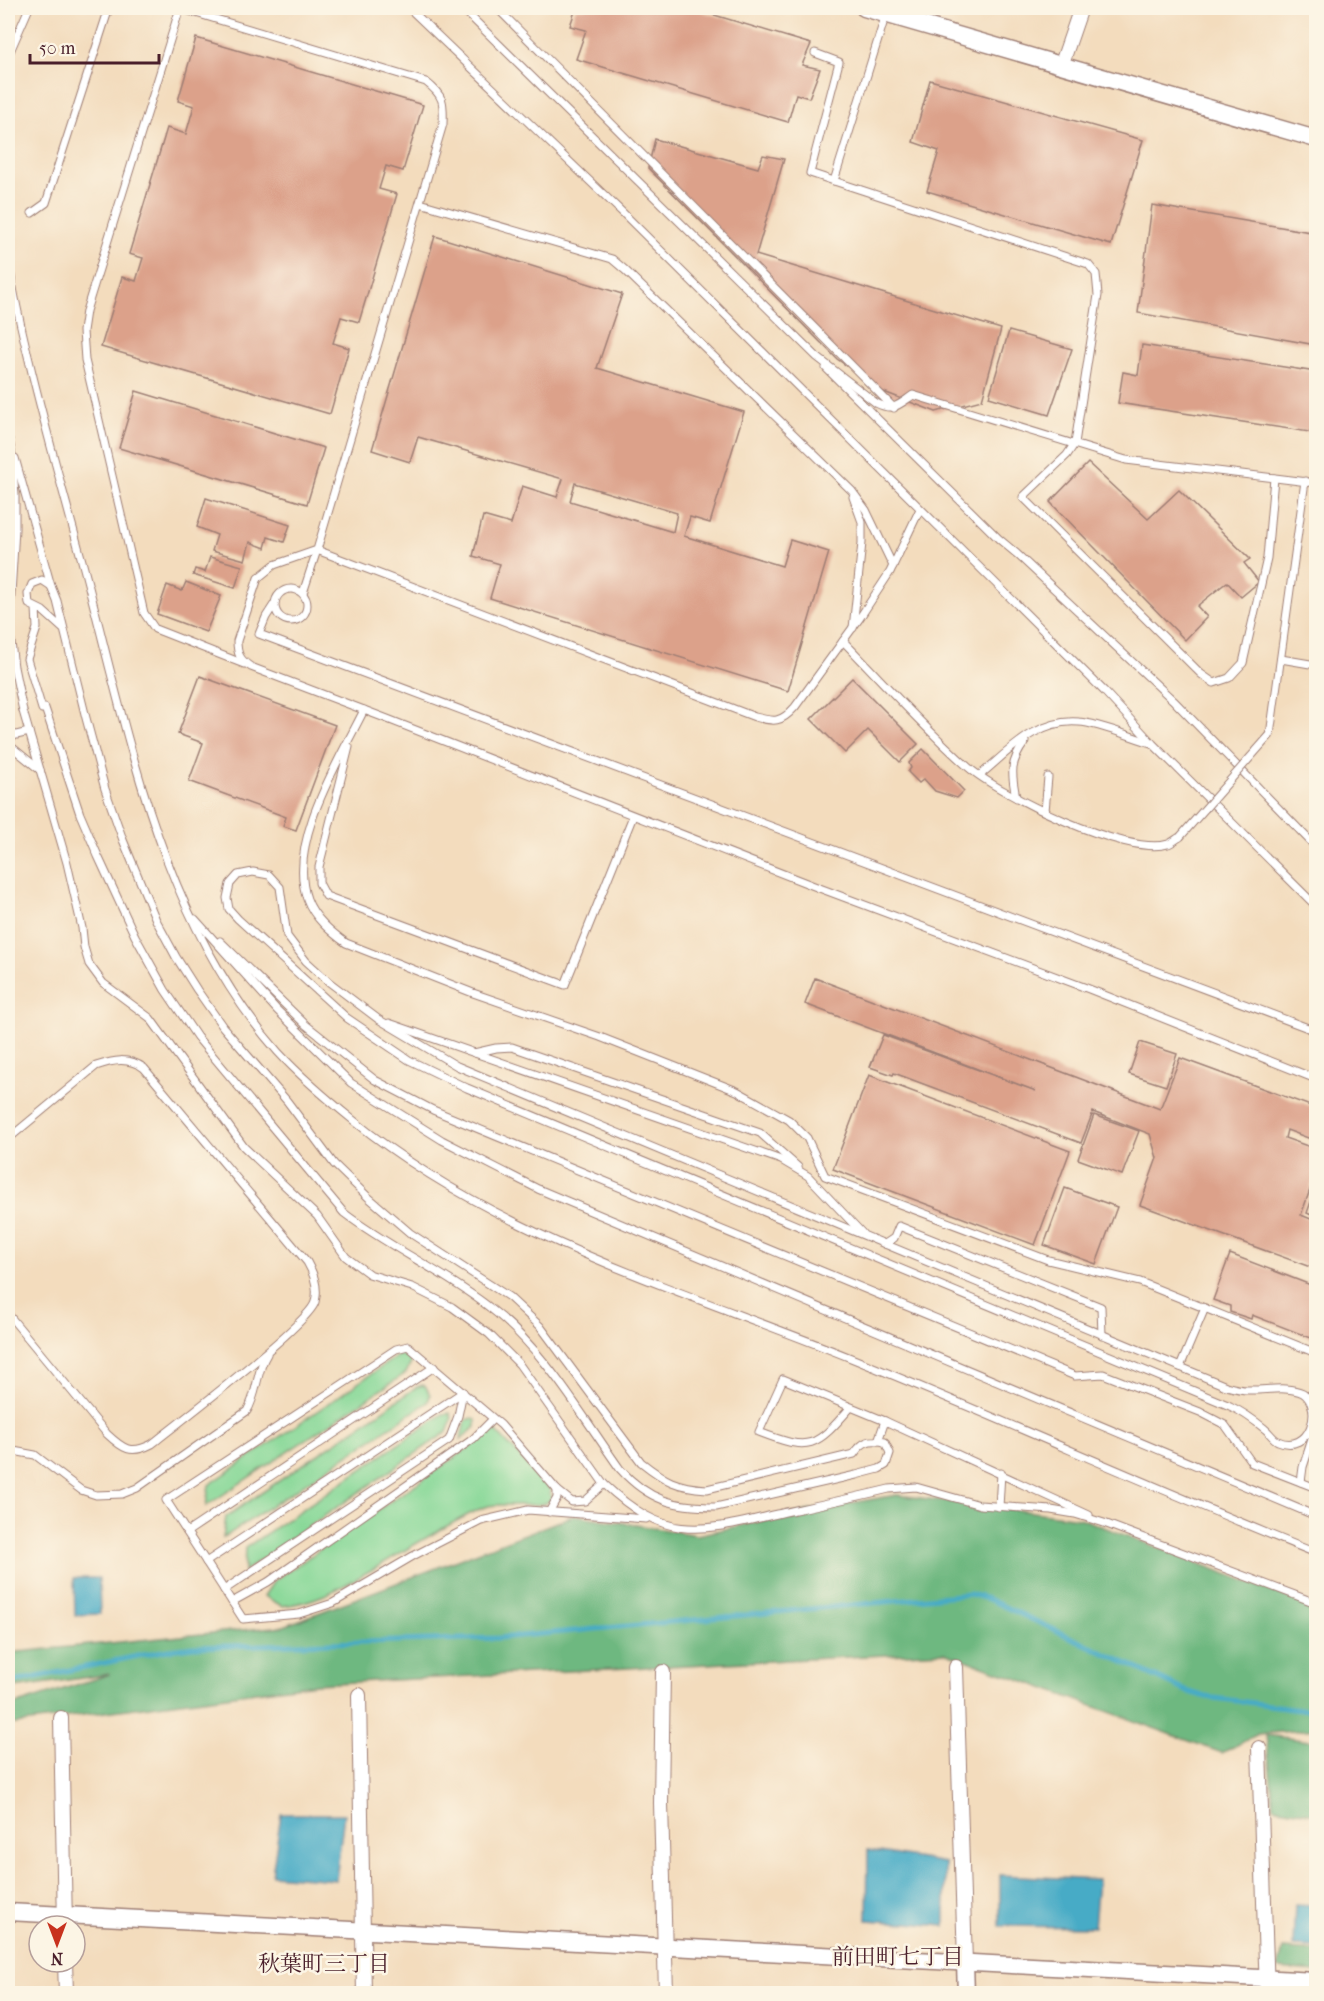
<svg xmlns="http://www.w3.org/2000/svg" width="1324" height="2001" viewBox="0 0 1324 2001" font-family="'IM FELL French Canon','Noto Serif JP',serif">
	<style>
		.green { fill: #88d898; stroke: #697c62; stroke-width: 1.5 }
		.forest { fill: #6eb880; stroke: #5c6c56; stroke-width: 1.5 }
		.water { fill: #46abc6; stroke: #486578; stroke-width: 1.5 }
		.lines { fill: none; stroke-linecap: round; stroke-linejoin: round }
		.stream { stroke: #46abc6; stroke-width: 5 }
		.building { fill: #dca18a; fill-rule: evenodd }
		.service-casing { stroke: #9e7e74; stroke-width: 9 }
		.minor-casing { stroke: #9e7e74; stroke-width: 16 }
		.tertiary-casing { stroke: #9e7e74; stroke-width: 19 }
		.service { stroke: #fff; stroke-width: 7 }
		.minor { stroke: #fff; stroke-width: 14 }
		.tertiary { stroke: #fff; stroke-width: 16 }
		.service-bridge-casing { stroke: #9e7e74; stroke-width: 9; stroke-linecap: butt }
		.service-bridge { stroke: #fff; stroke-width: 7 }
		.labels { text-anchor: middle; stroke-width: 5; stroke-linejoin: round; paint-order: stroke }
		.neighbourhood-label { font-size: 22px; fill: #4a1f2b; stroke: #fcf5e5 }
	</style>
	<rect width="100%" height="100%" fill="#fcf5e5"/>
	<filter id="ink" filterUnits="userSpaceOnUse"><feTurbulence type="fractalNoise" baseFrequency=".0167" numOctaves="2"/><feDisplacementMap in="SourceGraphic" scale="12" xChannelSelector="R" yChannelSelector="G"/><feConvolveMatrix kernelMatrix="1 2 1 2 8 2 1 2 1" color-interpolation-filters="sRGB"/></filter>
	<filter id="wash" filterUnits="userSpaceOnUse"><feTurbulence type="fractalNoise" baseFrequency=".008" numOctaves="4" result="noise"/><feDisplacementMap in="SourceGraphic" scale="24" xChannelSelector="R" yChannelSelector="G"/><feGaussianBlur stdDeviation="1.35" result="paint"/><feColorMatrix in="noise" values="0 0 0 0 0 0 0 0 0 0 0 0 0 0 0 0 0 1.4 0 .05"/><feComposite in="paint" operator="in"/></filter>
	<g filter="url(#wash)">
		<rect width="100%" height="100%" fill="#f3dcbd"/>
		<g class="green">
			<path d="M399,1355C405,1355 409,1357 411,1363L406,1373L206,1506L209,1485Z"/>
			<polygon points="423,1385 426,1387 430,1395 428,1402 223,1538 226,1517 417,1387"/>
			<polygon points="450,1413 452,1419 447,1432 244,1571 245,1548 443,1414"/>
			<polygon points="473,1418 476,1420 476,1427 460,1439 466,1420"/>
			<path d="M495,1430L550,1489L551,1499C539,1512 500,1499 480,1509C444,1526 409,1548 375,1568C342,1586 320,1602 282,1606L264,1596L274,1581Z"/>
		</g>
		<g class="forest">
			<polygon points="897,1495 1080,1518 1316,1608 1316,1729 1258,1734 1222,1753 944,1652 316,1684 8,1725 8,1707 110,1674 8,1689 8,1653 284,1626 575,1515 697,1535 816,1509"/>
			<polygon points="1266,1735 1316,1742 1316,1814 1274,1807"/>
			<polygon points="1283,1949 1316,1951 1316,1972 1278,1969"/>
		</g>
		<g class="water">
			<polygon points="74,1578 99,1578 100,1614 75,1615"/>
			<polygon points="281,1814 344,1814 336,1880 272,1875"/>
			<polygon points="868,1850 945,1863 945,1926 867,1920"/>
			<polygon points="1000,1875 1098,1880 1094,1927 1000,1926"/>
			<polygon points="1295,1905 1316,1906 1316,1947 1293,1946"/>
		</g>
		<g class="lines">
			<polyline class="stream" points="8,1683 162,1651 193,1647 499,1638 970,1594 988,1599 1186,1691 1206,1697 1316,1711"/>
		</g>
		<g id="blocks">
			<g class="building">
				<polygon points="576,8 691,8 811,44 802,65 820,69 809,98 796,94 788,122 576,59 586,30 570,26"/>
				<polygon points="196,38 423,105 403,171 386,166 379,189 397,194 359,322 341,317 333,343 349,348 330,414 101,347 122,277 136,281 143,258 129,254 167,128 186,134 194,106 178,101"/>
				<polygon points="930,80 1143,140 1111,245 927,191 939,151 913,142"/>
				<polygon points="655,139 758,168 763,155 784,159 756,255 1001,329 982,400 936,412 884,392 837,359 648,168"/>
				<polygon points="1152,205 1316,233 1316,345 1138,313"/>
				<path d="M435,236L622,294L597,368L744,412L710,523L690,517L684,536L782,566L790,540L829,552L788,691L490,598L500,564L473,556L483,516L511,524L522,486L557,497L563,479L418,437L410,462L372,450ZM575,483L677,513L673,532L570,501Z"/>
				<polygon points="1009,331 1072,349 1049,415 989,397"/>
				<polygon points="1142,345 1316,372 1316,433 1118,403 1123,372 1138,375"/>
				<polygon points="136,391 324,448 307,504 119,448"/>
				<polygon points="1088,463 1148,519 1179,490 1250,559 1244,563 1259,582 1241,597 1227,582 1197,606 1207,617 1185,640 1050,502"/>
				<polygon points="206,498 290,525 284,542 268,537 265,548 250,542 245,560 212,551 217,535 197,527"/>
				<polygon points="210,557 242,566 235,588 193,575 195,569 205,572"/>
				<polygon points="186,582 221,596 206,632 157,614 167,585 182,591"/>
				<polygon points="200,676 335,725 296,830 283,826 286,817 189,781 203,743 178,734"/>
				<polygon points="852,678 918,744 900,762 868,730 845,753 811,719"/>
				<polygon points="923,749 964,791 957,798 935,791 924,779 919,783 908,772 911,768 909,763"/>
				<polygon points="815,978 1160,1109 1180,1058 1316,1108 1316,1141 1287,1130 1285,1138 1316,1149 1316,1173 1301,1215 1316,1221 1316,1258 1313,1268 1140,1205 1157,1158 1150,1134 1093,1112 1081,1143 894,1073 893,1075 870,1067 883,1035 1036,1091 805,1004"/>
				<polygon points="1140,1042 1177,1054 1166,1086 1129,1074"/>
				<polygon points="869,1075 1070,1151 1035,1245 833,1169"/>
				<polygon points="1094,1115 1139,1131 1122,1175 1078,1159"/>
				<polygon points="1316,1187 1316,1217 1307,1213"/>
				<polygon points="1065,1188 1117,1207 1096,1264 1044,1245"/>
				<polygon points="1230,1254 1316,1287 1316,1340 1252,1315 1251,1319 1230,1312 1230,1306 1213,1300"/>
			</g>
		</g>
	</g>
	<g filter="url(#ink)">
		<use href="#blocks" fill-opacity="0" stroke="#9e7e74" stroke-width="1.5"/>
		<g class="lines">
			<defs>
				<g id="service">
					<path d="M179,8L426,82C444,96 444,102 443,124L317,550L274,565L258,578L237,641C237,654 240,660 251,667L385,718L814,886L1089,989L1316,1079"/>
					<polyline points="180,8 86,311 83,331 85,360 144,613 155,629 244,664"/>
					<polyline points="409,8 623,213 1104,691 1153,744 1316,906"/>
					<path d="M462,8L817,357L876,403C894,412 898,405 913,395L1126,460L1316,483"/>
					<polyline points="497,8 894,408"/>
					<polyline points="886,14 834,181 1088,264 1096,274 1098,295 1075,443 1067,455 1023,497 1201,674 1214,683 1229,678 1243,663 1267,558 1274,478"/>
					<polyline points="815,53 839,62 810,173 834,181"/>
					<polyline points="8,56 29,8"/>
					<polyline points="420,203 612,259 625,270 852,491 866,510 893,566"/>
					<polyline points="32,213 46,203 109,8"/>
					<path d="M8,257C12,290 20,323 28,356C44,424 63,492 82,561C128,730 158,916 278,1052C301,1077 327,1099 353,1120C498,1238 680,1289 851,1358C1007,1421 1160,1491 1316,1553"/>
					<polyline points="826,368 999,539 1017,554 1174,701 1316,847"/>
					<path d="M8,435L12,456L15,495V529L9,626L14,667L23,711L67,863L82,928L84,947L89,964L103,983L150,1018L244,1147L317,1216L346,1257L369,1274L412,1287L452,1307L489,1334L519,1364L604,1484C668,1543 699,1532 777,1514C814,1506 852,1498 889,1489L916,1487L980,1505L1051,1510L1075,1514L1104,1523L1316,1603"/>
					<polyline points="15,458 51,586"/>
					<circle cx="291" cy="605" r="16"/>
					<path d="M303,593L317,550L755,717C774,722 781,723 795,707L859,619L890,572L920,509"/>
					<polyline points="275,603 266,617 259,634 1316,1031"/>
					<path d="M36,608L37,628L27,659L42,709L45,708L80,814L98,856L135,936L165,990L197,1037L344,1213C390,1248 443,1271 489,1307C544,1349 580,1413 620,1469C649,1501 675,1507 716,1507L856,1475L879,1469L886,1465L890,1453L885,1442C869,1439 863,1441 854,1454L707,1489C676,1487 665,1481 641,1462L540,1326L509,1297L410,1233L368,1197L334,1164L287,1101L223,1027L197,990L176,957L156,920L123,840L105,789L86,718L57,601L51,586L42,580L32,584L28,594L29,604L43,611L63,629"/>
					<polyline points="853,628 862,543 862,522 853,497"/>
					<path d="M843,641C884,683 924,728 968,767C1000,795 1127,857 1168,844C1172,843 1176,839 1180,837"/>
					<polyline points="1281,659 1316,665"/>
					<path d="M364,710C339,761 287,842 307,899C314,918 331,932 346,943L473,993L600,1037L737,1091L789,1120L807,1138L825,1176L1048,1260L1140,1282L1316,1353"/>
					<polyline points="1270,735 1305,481"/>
					<polyline points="8,737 29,732"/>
					<polyline points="8,744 40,770"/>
					<polyline points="349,747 319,867 319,883 326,896 565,985 633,816"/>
					<path d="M980,775C1009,751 1038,718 1079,722C1098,723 1131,737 1151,743"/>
					<path d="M1016,797C1011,773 1010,762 1025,742"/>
					<polyline points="1045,811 1048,777"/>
					<path d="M253,872L269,875L280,887L287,936L306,961L329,982L378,1019L457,1066L1226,1386C1233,1388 1241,1390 1248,1390C1265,1391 1287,1385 1303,1393C1324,1407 1310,1455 1278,1441C1273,1439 1269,1432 1265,1429C1254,1420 1243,1412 1230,1406L467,1088L409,1060L347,1018L238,919L229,909L227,898L230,884L238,875Z"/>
					<polyline points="195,919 277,1010 351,1083 442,1140 538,1189 1316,1516"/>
					<polyline points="220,941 306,1025 375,1080 433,1110 1075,1376 1103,1374 1200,1412 1225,1425 1252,1463 1316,1488"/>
					<polyline points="389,1023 781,1160 808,1176 862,1233"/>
					<polyline points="474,1053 496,1048 512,1047 760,1133 798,1167"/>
					<path d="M8,1139L96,1066C114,1060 128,1057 144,1068L307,1262C314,1274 319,1287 315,1302C309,1324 178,1423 152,1444C131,1455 123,1449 107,1434L8,1314"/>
					<polyline points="885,1244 894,1238 899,1226 1101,1307 1102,1335"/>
					<polyline points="1180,1367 1205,1308"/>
					<path d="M851,1407C815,1448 811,1452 759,1432L783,1379L885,1421"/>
					<polyline points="878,1441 885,1421 1089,1515"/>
					<path d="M8,1450L35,1455L81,1490L96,1495L122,1494L137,1488L247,1411C258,1393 256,1371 267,1354"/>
					<polyline points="1301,1482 1303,1467 1314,1433"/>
					<polyline points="604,1484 585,1501 572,1502 557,1490 501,1425 408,1346 396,1349 166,1500 243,1619 299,1614 333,1603 413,1556 481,1521 528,1510 646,1519"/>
					<polyline points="999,1507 1001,1473"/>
					<polyline points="549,1512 557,1498 557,1490"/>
					<polyline points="187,1532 434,1367"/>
					<polyline points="206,1562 463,1392"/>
					<polyline points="224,1590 449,1440 458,1416 463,1392"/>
					<polyline points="232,1602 268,1582 473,1439 493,1419"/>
				</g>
				<g id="minor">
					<polyline points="1061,66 1081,8"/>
					<polyline points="956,1667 965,1963"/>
					<polyline points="663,1672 661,1803 666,1994"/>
					<polyline points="359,1695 364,1994"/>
					<polyline points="61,1718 65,1926"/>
					<polyline points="1259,1748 1267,1994"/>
					<polyline points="65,1962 66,1994"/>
				</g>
				<g id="tertiary">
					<polyline points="864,8 1316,139"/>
					<polyline points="8,1912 1316,1981"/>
					<polyline points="965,1963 966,1994"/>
				</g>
			</defs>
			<use href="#service" class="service-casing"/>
			<use href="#minor" class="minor-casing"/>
			<use href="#tertiary" class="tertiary-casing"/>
			<use href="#service" class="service"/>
			<use href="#minor" class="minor"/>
			<use href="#tertiary" class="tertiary"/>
			<defs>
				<polyline id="service-bridge" points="1180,837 1270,735"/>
			</defs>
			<use href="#service-bridge" class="service-bridge-casing"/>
			<use href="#service-bridge" class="service-bridge"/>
		</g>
	</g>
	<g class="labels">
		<g class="neighbourhood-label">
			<text x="898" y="1964">前田町七丁目</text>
			<text x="324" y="1971">秋葉町三丁目</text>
		</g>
	</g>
	<rect width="1324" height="2001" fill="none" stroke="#fcf5e5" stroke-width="30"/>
	<g transform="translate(57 1944) rotate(180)"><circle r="28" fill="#fcf5e5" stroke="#b59f9b" stroke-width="1.5"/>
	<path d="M0-4.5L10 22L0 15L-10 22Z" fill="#c8321e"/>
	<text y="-9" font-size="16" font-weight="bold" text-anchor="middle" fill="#4a1f2b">N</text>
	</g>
	<path d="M30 54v9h129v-9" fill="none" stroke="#4a1f2b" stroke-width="3"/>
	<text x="39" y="54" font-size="18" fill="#4a1f2b" stroke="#fcf5e5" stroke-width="4.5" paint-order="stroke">50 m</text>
</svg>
